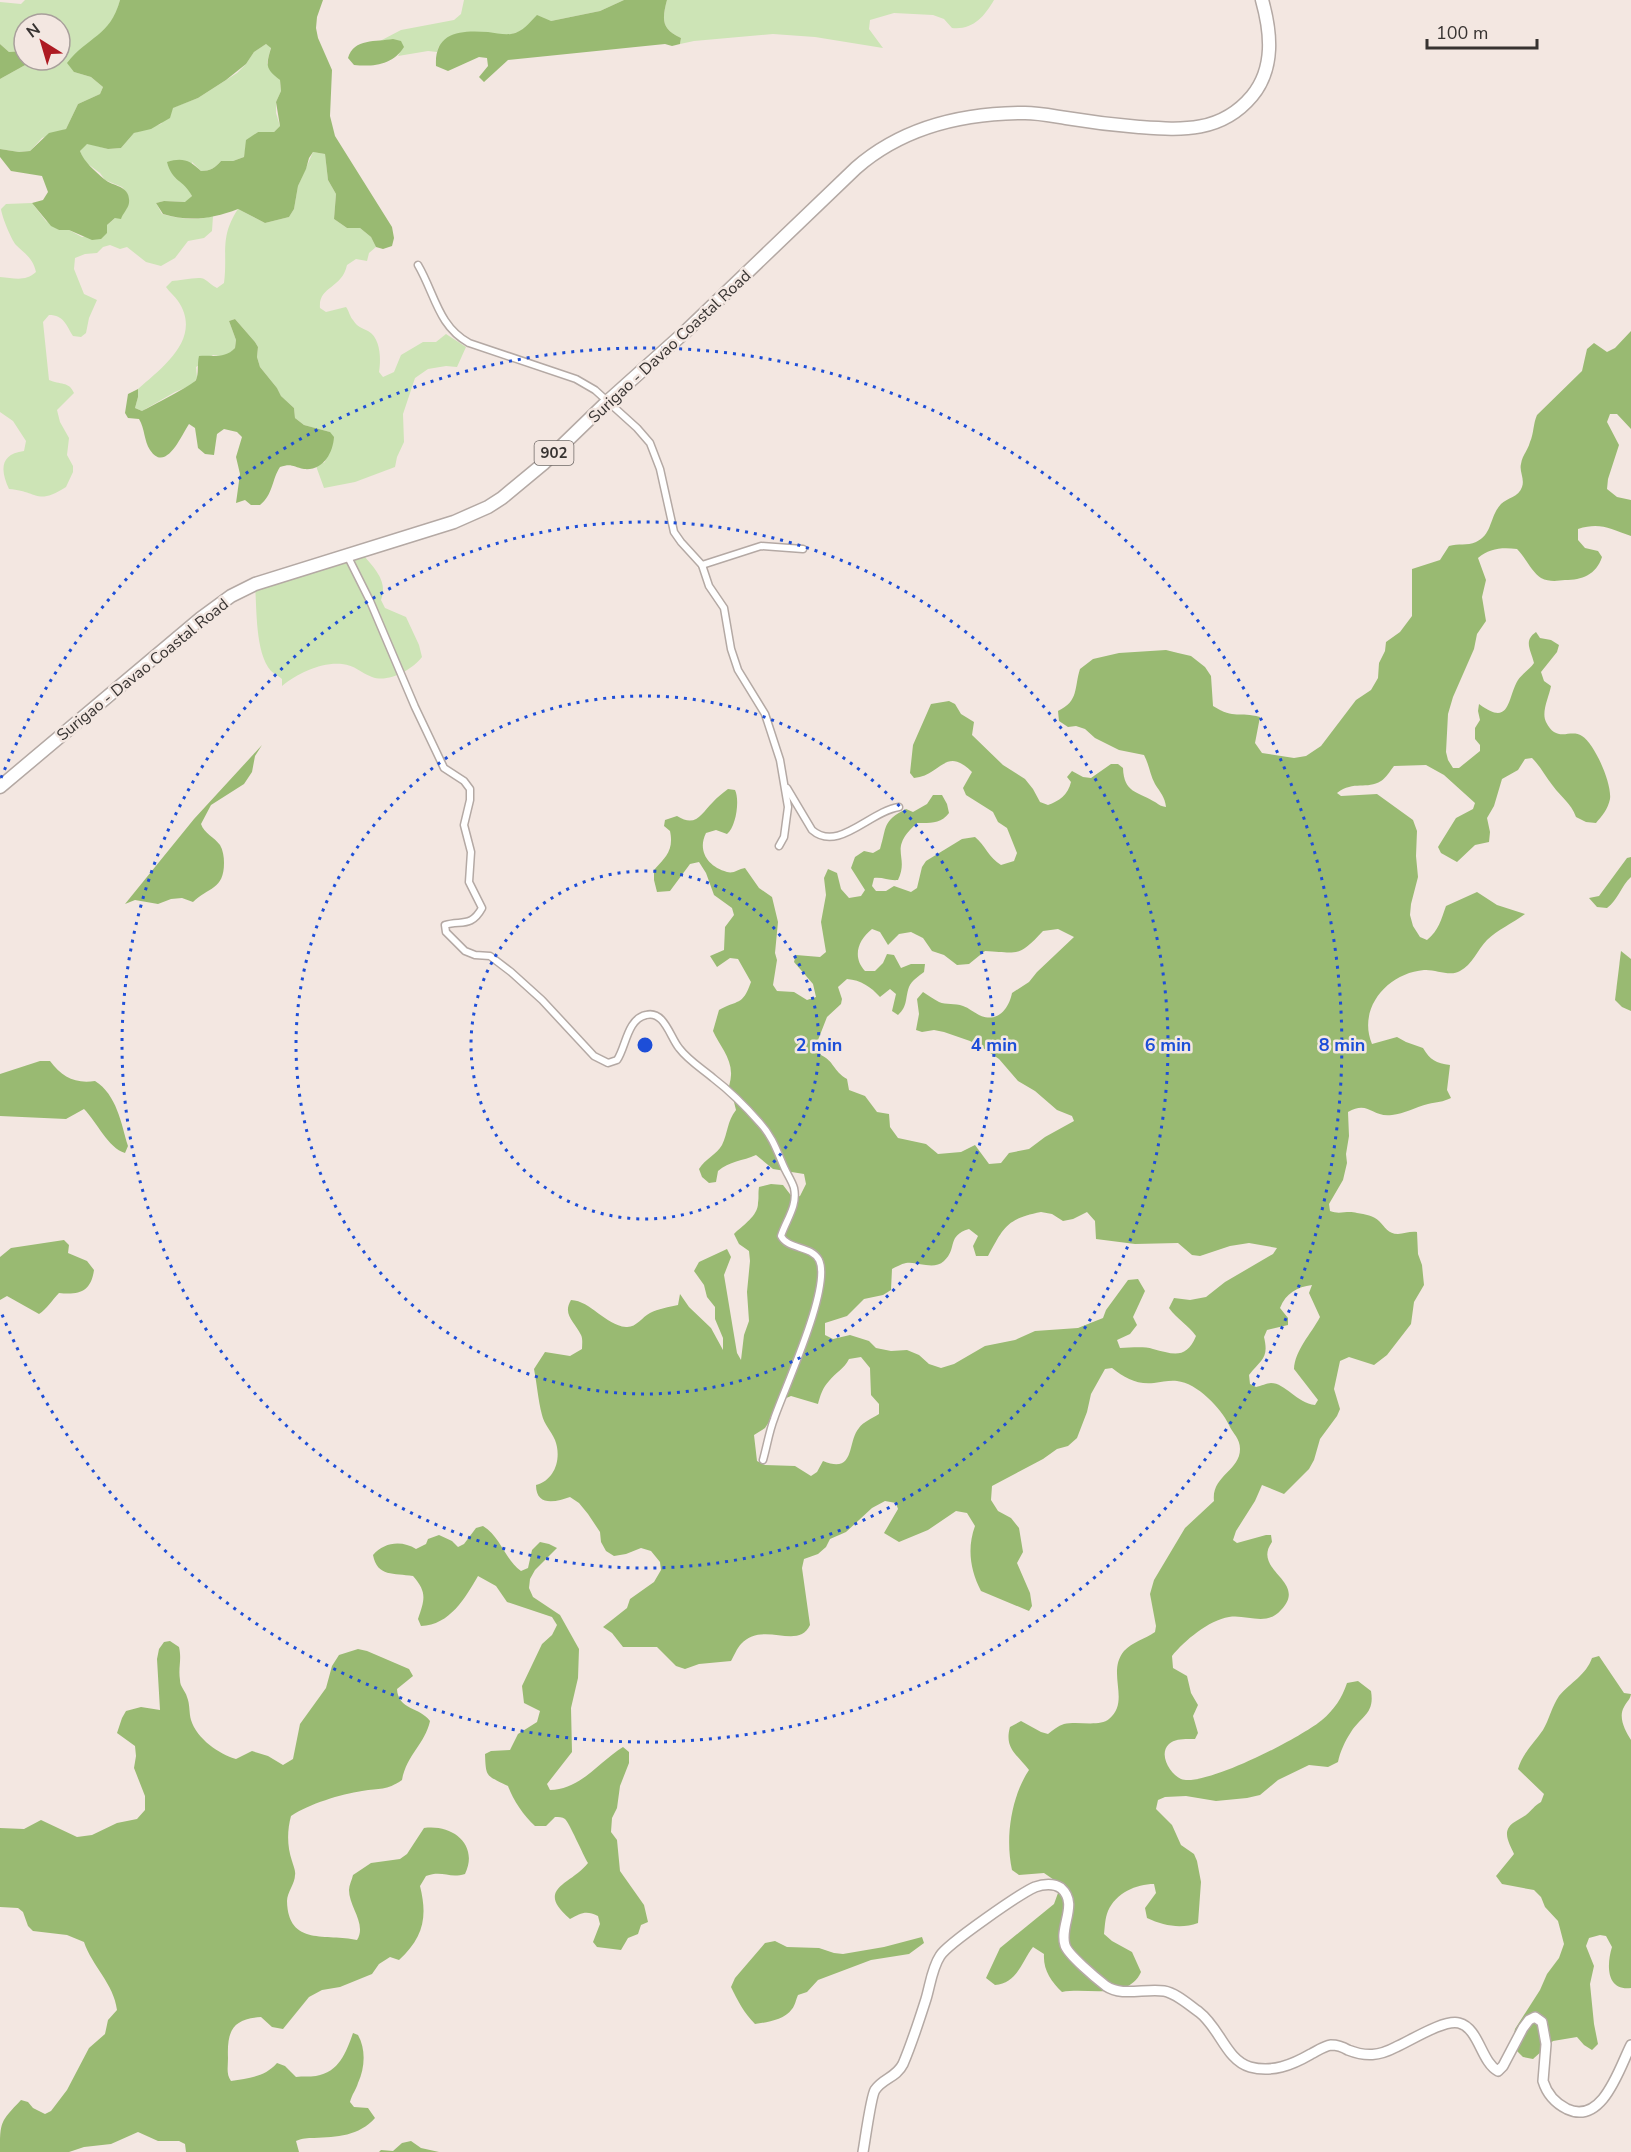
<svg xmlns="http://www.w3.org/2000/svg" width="1631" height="2152" viewBox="0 0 1631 2152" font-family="'Nunito Sans',sans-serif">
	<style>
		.green { fill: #cde4b6 }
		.forest { fill: #99ba72; fill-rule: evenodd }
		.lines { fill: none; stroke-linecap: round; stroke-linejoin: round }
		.street-casing { stroke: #b4a9a4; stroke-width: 9 }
		.secondary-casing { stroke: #b4a9a4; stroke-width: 12 }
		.highway-casing { stroke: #b4a9a4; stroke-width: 15 }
		.street { stroke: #fff; stroke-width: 6 }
		.secondary { stroke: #fff; stroke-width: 9 }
		.highway { stroke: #fff; stroke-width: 12 }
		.ring { fill: none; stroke: #1d4ed8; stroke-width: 3; stroke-dasharray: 3 6 }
		.labels { text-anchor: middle; stroke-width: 5; stroke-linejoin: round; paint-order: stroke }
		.shield { fill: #f3e7e1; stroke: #6f6966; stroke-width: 1.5 }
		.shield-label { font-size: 15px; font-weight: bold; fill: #373331 }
		.street-label { font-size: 16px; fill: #373331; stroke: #f3e7e1 }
		.centre { fill: #1d4ed8; stroke: #f3e7e1; stroke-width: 3 }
		.ring-label { font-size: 18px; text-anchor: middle; font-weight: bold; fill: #1d4ed8; stroke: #f3e7e1; stroke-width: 5; stroke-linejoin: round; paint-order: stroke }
	</style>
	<rect width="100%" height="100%" fill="#f3e7e1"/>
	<g class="green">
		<polygon points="25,0 120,0 116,14 107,28 94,39 74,72 91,77 103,87 100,94 78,104 66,129 42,138 30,151 19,152 0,149 0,79 27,64 28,60 60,60 60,24 24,24 24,53 22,51 9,52 0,44 0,2 21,4"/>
		<polygon points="464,0 624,0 600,11 551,21 509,35 439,46 437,52 428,51 398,56 403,47 380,41 401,30 454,20 461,14"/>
		<path d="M667,0H994C984,17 973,30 952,28L944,19L933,15L894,13L870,20L869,29L883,48L815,37L773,34L694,41L680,44L681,38C661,29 662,19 667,0Z"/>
		<path d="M266,44L271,47L267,63L280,80L281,91L276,102V113L280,126L274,132H258L247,140L244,157L233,161H221C215,168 210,171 201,171L192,162L188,188L192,196L186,202L164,201L156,203L162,214C180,219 195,221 213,216L212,231L204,238L188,241L175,258L161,266L146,262L127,247L120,249L110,245L103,247L97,253L85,254L75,258L74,269L84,294L97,300L89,318L86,333L81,337L73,336C66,325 64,315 49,315L43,322L49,380C60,385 69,381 74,393L57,410L60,422L69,438L67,455L73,466V472L66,487C36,506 38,491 9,489C0,470 0,454 24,451L26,441L13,421L0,412V277C14,278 25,282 36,272C33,258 25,254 16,245C11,239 2,217 1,209L6,204L32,203L46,221L59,230H69L82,237L107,233V225L127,208L129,200L127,193L122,187L105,180L100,173L84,161L80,151L86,143L108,149L121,148L134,133L161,124L172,108L198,98L237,73L246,64L254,52Z"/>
		<path d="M313,152L325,154L328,180L336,194L334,219L347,228H360L371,237L376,247L369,253L367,261L356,259L347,265C342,289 318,286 320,308L326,312L346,307C349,311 350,317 353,320C357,327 362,328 368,331C381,338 381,360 379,372L383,377L394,372L401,355L423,342H436L446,334L466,347L457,367L446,366L428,369L415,378L403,414L404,442L397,457L395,467L355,482L324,488L316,466L325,462L330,432L304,425L295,418L294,408L281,396L277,388L260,367L257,357L258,347L255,342L235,319L229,321L236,340L235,348C227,357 224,357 213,355L196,367L197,378L192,385L175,392L142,411L135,408L138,397V389C163,367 203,338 178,301C175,296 169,292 166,287L172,281C179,281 199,276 204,279C208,281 212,286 217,288L224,283C228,253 219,238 238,209L265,223L289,217L294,209L298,186Z"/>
		<path d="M360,551C372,566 389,580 381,600L385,608L406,617L419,645L422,657C412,670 388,683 372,677C361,673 355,665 342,664C321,662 298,673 282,686V679C279,676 274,674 271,671C255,653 257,608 255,586Z"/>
	</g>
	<g class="forest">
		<path d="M120,0H323L317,17L316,28L318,38L332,70L330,116L335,136L392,227L394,238L392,246L383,249L376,247L371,237L360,228H347L334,219L336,194L328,180L325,154L313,152L309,158L306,169L298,186L294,209L289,217L265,223L238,209C212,219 189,222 163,214L156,203L164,201L185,202L192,196C183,179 172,182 167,162C182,157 190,160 201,171C210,171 215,168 221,161H233L244,157L246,140L258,132H274L280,126L276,102L281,91L280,80C265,68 266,66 271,48L266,44L254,52L246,64L226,80L198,98L173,108L170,118L151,129L134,133L121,148L108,149L87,144L80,151C84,162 95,171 104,179C113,187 131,185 129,203C128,209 123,213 121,219L115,218L107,225V233L101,239L92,240L69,230H59L51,226L32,203L43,200L48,192L42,176L11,171L0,157V149L19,152L30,151L49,133L66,129L78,104L100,94L103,87L91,77L74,72L67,63C88,36 110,37 120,0Z"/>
		<path d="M624,0H667C662,19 661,29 681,38L680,44L672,46L665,44L508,60L484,82L479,77L488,66L487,58L479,57L448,71L436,66C434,31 462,30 488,32C496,33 504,35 511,34C523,32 529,23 537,15L551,21L600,11Z"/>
		<path d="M393,39L401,41L404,47C393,65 373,67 354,65L348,58C354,38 376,42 393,39Z"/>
		<polygon points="0,44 9,52 22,51 24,53 24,60 28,60 27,64 0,79"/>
		<path d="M235,319L255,342L258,347L257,357L260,367L277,388L281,396L294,408L295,418L304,425L330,432L334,437C333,453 323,471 304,469C293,467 292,463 280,467C272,479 273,495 260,505H251L245,500L236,503L240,474L236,457L242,437L237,432L224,429L217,434L214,455L205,454L198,448L195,428L189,424C182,434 166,474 150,450C144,441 145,429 139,419L128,418L125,413L128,394L138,389V397L135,408L142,411C150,407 194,384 196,380C199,374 197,364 199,356C213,355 225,359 235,348L236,340L229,321Z"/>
		<path d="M1631,331V429L1617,414H1610L1607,422L1619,445L1608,479L1607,489L1617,497L1631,500V536C1609,529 1601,522 1578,529V540L1585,548L1598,551L1602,557C1596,575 1582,580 1565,580C1557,581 1549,582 1541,578C1532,572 1525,557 1517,549C1503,547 1489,548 1478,558L1486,580L1482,597L1486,621L1477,634L1474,649L1453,697L1448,714L1446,752L1448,760L1453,768H1459L1480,751V745L1475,739V728L1480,720L1478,711L1479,704C1511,728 1507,698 1518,680C1522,674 1530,669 1534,663C1531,650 1523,641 1536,632L1540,638L1551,640L1559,645L1557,652L1541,672L1544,681L1551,686C1549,697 1541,712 1546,722C1557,744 1570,728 1582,736C1595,744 1612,784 1610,799C1608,809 1602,816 1596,823L1586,822L1576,817C1571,803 1561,797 1553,786C1545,776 1541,767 1532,758L1525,759L1518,770L1502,779L1494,806L1487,818L1490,832L1489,842L1475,845L1457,862L1441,853L1438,847L1456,818L1473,809L1475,803L1444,775L1426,765L1394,766C1390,771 1386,778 1381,781C1367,790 1354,780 1337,793L1341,796L1377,794L1413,820L1417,831L1416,856L1418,877L1411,904L1410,915L1413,926L1420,937L1427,940C1439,930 1441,920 1446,906L1477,892L1497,905L1525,914C1513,923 1497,930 1487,940C1478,949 1472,965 1460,971C1450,977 1435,969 1424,970C1388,973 1357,1008 1372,1044L1397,1037L1406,1042L1423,1048C1430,1060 1436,1063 1450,1065L1447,1090L1451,1098C1443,1102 1437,1102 1428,1104C1416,1107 1404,1114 1392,1115C1372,1118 1369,1100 1348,1112L1349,1136L1346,1154L1347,1163L1343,1180L1329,1204L1330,1211C1340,1215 1347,1210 1357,1213C1365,1214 1374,1216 1379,1221C1385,1227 1388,1234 1398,1234C1404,1234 1410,1231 1417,1232L1418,1254L1422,1265L1424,1285L1414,1302L1411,1324L1387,1355L1374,1365L1349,1357L1340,1361L1334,1389L1340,1409L1337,1416L1320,1439L1314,1460L1309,1469L1284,1494L1262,1485L1255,1501L1236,1531L1233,1540L1237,1543L1266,1535H1271L1272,1542C1251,1571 1309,1581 1281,1610C1266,1627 1247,1614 1229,1617C1209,1620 1184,1641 1172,1656L1173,1668L1187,1676L1191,1693L1198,1705L1193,1716L1198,1733L1195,1739C1186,1739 1176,1738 1169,1744C1158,1754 1170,1774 1181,1779C1204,1788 1302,1737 1322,1720C1334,1710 1342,1698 1347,1683L1358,1681L1371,1691C1375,1714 1361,1716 1351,1732C1345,1741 1340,1752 1338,1762L1328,1767L1309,1765L1278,1780L1260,1795L1247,1798L1216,1801L1186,1796L1165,1797L1158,1800L1156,1809L1172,1825L1181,1845L1194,1854L1197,1861L1201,1882L1198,1923C1181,1929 1164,1926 1147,1918L1145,1908L1156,1893L1154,1884C1136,1884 1116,1893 1108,1911C1105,1918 1105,1926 1104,1934L1112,1941L1132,1952L1141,1972C1128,2001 1087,1987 1062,1992C1051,1981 1043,1970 1044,1954L1033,1947C1022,1961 1017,1984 995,1985L986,1978L1000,1948L1054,1904L1058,1893L1057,1882L1044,1873L1019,1875L1012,1870C1005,1838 1011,1797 1029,1770C1017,1754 1004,1749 1010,1727L1021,1721L1041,1732L1048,1734C1053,1730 1058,1726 1064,1724C1078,1721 1100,1727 1109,1719C1131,1701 1106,1673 1124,1651C1132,1642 1145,1639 1155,1632L1156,1626L1150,1594L1154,1580L1185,1528L1214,1501C1211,1476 1240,1471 1240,1449C1240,1438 1233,1434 1229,1425C1221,1408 1197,1383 1177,1381C1170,1380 1162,1382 1154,1383C1137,1385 1125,1378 1112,1368L1105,1369L1091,1394L1087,1412L1077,1438L1068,1446L1057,1449L1043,1459L992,1486L991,1500L998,1511L1011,1518L1019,1528L1023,1552L1017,1563L1030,1593L1032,1606L1029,1611L981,1591C970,1570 967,1548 975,1526L967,1513L956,1511L928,1530L899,1542L884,1533L898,1509L896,1503L885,1501L872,1508L846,1532L830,1539L826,1547L818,1554L804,1559L802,1568L810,1625C798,1651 763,1620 741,1644C737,1648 734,1656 731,1661L699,1664L685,1669L676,1666L657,1647H623L612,1633L603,1627L627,1608L630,1599L654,1582L661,1570L660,1562L651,1551L641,1548L626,1554L614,1556L606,1551L601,1542L600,1532L588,1514L579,1503L570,1497C556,1502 536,1507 536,1485C555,1480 562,1458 555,1440C551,1431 544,1424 542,1415C538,1400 537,1384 534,1369L545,1352L570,1356L582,1349C582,1345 583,1339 581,1335C575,1322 562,1315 571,1300C591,1301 605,1325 626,1327C636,1328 642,1317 650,1313C658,1309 669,1307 678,1305L680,1294L689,1307L711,1328L723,1350V1338L715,1319V1307L707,1297L704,1285L694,1271L699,1262L727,1249L731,1257L724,1275L737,1353L741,1360L744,1335L749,1321L747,1292L750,1261L749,1251L739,1244L734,1234C743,1225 758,1216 758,1203C759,1197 758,1193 759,1187L771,1184L783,1185L793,1198L800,1196L806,1184L804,1174L773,1169L756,1155C743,1161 729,1161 718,1171L716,1182L709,1183L702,1177L699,1169C705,1159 717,1154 722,1145C728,1133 727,1121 736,1110L733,1098L728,1094C728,1087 731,1081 731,1075C732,1058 719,1045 713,1031L719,1010C738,999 742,1007 751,982L738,959L730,958L717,967L710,956L724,950L725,927L734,915L732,908L714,895L706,873L699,862L690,864L670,891L657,892L654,880V870C666,857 674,850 670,831L664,826L665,820L677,816C696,828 701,814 713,802C717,797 723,793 728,789L735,790C740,800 736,827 727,834L716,830L706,833C697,851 708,867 727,872C734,874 738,869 745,868L759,888L772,897L778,922L775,953L777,960L773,985L777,991L794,992L807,1000L816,997L813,984L794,962L796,955L820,957L826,952L821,922L826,895L824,878L828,869L837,873L841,889L849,898L861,896L865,890L851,868L855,857L864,851L873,853L880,849C887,827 882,821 906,809L913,812L927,804L933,795H942L947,804L949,813C941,824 930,823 917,823C887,850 910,855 898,880C889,881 883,877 874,878L872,886L876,891H886L894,886L911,892L917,888L922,867L926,861L962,839L975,837C985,845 989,858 1001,865L1014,861L1017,853L1007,828L998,822L993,812L966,795L963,788L972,772C945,745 941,776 914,778L910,773L913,745L931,704L949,701L955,704L961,714L974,722L972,735L1003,765L1025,779L1033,789L1040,802L1048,805C1059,801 1068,795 1071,782L1067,777L1072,771L1083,777L1091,778L1111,764H1118L1123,768C1124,793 1137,791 1153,801C1159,804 1159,806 1166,807C1165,797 1160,792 1155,784C1150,775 1149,764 1144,755L1119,750L1095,738L1085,729L1076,726L1068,727L1059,721L1058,711C1079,701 1074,688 1080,669L1093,659L1119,653L1166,650L1178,653L1191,656L1205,667L1211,676L1213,706C1235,720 1239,711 1260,717L1255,743L1262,753L1294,758L1306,756L1321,746L1356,700L1371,690L1378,678L1379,663L1385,651L1386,642L1400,632L1412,616V569L1440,560L1449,546C1458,543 1467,546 1476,542C1493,534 1489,517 1501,504C1507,498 1519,497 1522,487C1525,479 1519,471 1521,464C1522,456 1528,450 1530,442C1534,433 1533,424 1537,415L1582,371L1587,349L1594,343L1607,352L1615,348ZM872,929L880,932L888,945L899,934L911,932L923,938L932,951L944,955L957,965L969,964L985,951C1019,953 1019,957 1043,931L1058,929L1074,937L1037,972L1029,982L1012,993C1009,1008 998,1024 979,1015C973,1012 969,1008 963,1006C955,1003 946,1005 939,1002C933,999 928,995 923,992L917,999L919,1014L916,1030L922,1032L934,1030L944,1032L970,1041L983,1048L999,1059L1018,1081L1035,1091L1057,1110L1072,1116L1074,1121L1045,1137L1029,1149L1009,1153L1001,1163L989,1164L975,1145L961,1152L938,1154L926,1144L898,1138L890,1127L889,1114L877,1112L865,1096L849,1090L847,1079C833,1071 834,1061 821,1055L817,1046L818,1040L827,1017L841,1004L842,999L838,987L847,979C861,980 871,987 880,997L890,989L896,994L892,1011L898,1015C908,1006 905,998 909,987C912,980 919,976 924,972L925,964H911L901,968L894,955L887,954L883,963L875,971H865C852,957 858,940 872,929ZM1041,1212L1052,1214L1063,1221L1073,1219L1087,1212L1095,1221L1096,1239L1135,1244L1178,1243L1192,1255L1200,1256L1230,1246L1249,1243L1277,1248L1273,1254L1225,1282L1206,1297L1190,1300L1174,1298L1169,1308C1177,1319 1188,1325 1196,1336C1186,1360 1173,1354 1153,1349C1143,1346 1130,1348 1120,1348L1117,1340L1130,1334L1137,1325L1133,1317L1145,1291L1138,1279L1128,1280L1106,1310L1103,1318L1078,1328L1035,1331L1015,1340L985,1346L954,1364L941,1368L929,1364L919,1355L907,1350L891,1351L876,1348L869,1341L850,1335L833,1339L825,1335V1323L847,1316L864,1299L883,1295L891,1290L892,1269C896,1267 901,1264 906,1263C918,1261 933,1271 944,1261C958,1248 946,1236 969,1229L978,1236L973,1246L976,1256H988C1004,1227 1006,1219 1041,1212ZM1312,1285L1309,1293L1320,1317C1311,1334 1295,1350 1294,1369L1318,1400L1315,1405C1297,1403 1285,1383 1271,1383C1267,1383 1261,1386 1256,1387L1250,1384L1249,1375C1262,1359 1269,1358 1264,1337L1267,1330L1288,1325V1318L1280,1308C1286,1293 1297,1287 1312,1285ZM861,1357L870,1368L871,1395L879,1404V1414C873,1418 863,1422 859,1428C847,1441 856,1475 823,1461L817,1472L811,1476L795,1466L765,1465L757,1461L754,1435L765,1428L784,1399L791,1396L818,1404C820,1396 823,1387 829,1381C836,1372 844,1369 849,1359Z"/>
		<path d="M262,745L255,756L252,772L244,784L211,805L201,824C204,833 214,837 220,845C223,850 224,857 224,863C224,890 208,887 193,902L182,898L171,899L158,904L135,900L125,904L194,819Z"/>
		<path d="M1631,857V877C1621,886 1618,900 1607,908L1597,907L1589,898L1599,896L1627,858Z"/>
		<polygon points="1621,951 1631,959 1631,1011 1622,1007 1615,1000"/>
		<path d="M40,1061H50C62,1077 75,1084 95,1081C117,1095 121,1123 128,1146L125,1153C108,1148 97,1122 84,1109L66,1119L0,1116V1074Z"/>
		<path d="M64,1240L69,1245L68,1253L87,1261L94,1270C91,1292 79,1295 59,1293C52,1300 47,1309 39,1314L7,1296L0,1300V1257L11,1248Z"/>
		<path d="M483,1526C501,1537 505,1560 521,1571L528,1568L532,1550L540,1542L549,1544L557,1548L535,1570L530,1579L529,1588L533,1597L560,1615L579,1649L578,1678L571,1708L572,1752L547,1784L550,1790C580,1790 600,1761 623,1747L629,1752V1763L620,1786L617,1808L612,1818L611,1832L617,1840L620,1871L644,1905L648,1922L641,1925L638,1934L628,1938L621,1950L597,1947L593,1942L600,1924L598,1916C586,1910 581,1913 570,1919C534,1888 571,1885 588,1863C583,1855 569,1822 565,1819C562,1817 559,1817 555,1817L546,1826H535C524,1816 513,1800 508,1786C486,1775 486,1778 485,1754L491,1751L510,1750L518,1734L537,1722L540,1711L524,1703L522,1686L542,1644L552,1635L557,1625L552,1617L507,1602L496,1586L478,1576C465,1598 450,1625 421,1626L418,1619C425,1599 427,1592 413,1576C394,1573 377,1577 373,1555C384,1542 402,1540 416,1549L426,1544L428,1539L439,1535L452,1541L458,1547L464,1544L476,1528Z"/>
		<path d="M170,1641L179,1647C182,1660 178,1667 180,1680C180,1687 185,1690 187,1697C190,1704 189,1713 191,1720C197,1739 219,1754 236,1759L252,1751L268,1756L283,1765L293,1759L300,1724L326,1688L332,1666L339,1655L358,1649L367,1651L409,1669L413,1676L397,1689C398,1710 420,1707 430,1721C425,1744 407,1754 402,1780C386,1791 380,1788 362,1791C341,1794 309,1804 291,1816C287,1831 287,1846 292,1861C293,1865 296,1871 295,1875C295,1884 287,1892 287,1901C288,1947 327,1933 357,1940C367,1924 349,1907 349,1890C349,1885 352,1880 353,1875L371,1863L400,1859L407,1854L424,1828C453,1824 479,1845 465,1874C449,1879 443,1870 426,1876L420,1886C428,1918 423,1938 399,1960L390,1957L379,1964L372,1974L340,1987L322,1990L309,1997L283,2029L272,2027L261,2017C232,2019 227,2031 228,2058C228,2067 226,2074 231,2081C249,2078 265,2077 277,2063L285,2066L296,2077C303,2076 309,2077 316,2076C339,2072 346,2053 353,2033L358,2035C366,2049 365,2068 358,2083C356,2090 352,2094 350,2102L354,2107L368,2108L375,2118C359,2136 337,2137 314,2138C307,2138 303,2138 296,2141L299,2152H186L185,2144L179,2141H158L138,2132L111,2144L84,2147L69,2152H0C0,2122 0,2122 21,2100L28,2102L33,2108L45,2114L51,2111L67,2090L89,2048L105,2034L108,2020L117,2010C114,1984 92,1966 84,1942L67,1935L33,1931L28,1926L23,1912L18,1908L0,1907V1828L24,1829L41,1820L77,1837L92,1835L117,1823L137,1819L145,1810V1796L134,1768L136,1756L135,1746L117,1733L122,1718L126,1711L141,1707L160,1710L157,1659L159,1649L164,1642Z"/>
		<path d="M1599,1656L1624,1693L1631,1694C1630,1700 1627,1701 1624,1707C1618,1717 1625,1731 1631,1740V1988C1605,1991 1607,1963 1612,1947L1606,1936L1600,1935L1589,1938L1586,1946L1594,1966L1590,1984L1594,2024L1598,2044L1592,2050L1584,2045L1577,2037L1553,2041L1533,2059L1523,2057L1516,2050L1513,2040L1515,2029L1540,1990L1547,1974L1559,1958L1564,1944L1558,1921L1545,1907L1541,1897L1534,1890L1502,1884L1496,1876L1514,1854C1510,1844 1501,1832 1513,1823C1517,1820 1522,1818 1526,1815C1532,1810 1534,1806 1541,1802L1544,1794L1518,1769C1522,1754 1534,1743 1543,1730C1549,1720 1552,1706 1559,1696C1571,1682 1586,1675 1592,1658Z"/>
		<path d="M922,1937L924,1943L909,1954L871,1960L818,1980L807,1992L798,1995C796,1999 795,2006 792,2009C784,2020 768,2022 755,2024C744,2013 738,2001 731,1987L735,1978L765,1943L775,1941L787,1947L819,1948L834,1953L843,1954L884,1947Z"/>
		<polygon points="411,2141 421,2148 439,2152 379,2152 381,2150 393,2151 402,2143"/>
	</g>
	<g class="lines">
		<defs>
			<g id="street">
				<path d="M418,265C435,294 438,326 469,343L576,379L595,390L637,428L650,443L660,469L674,532L681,542L702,565L709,586L724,608L731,649L738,670L765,714L780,760L788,807L784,837L779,846"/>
				<path d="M347,555L370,601L415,707L444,768L464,781L470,789V800L464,825L471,852L469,882L482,908C471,928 461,920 445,925L446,932L465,951L475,955L490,956L511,972L542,1000L594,1056L608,1063L617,1060C626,1047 627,1019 646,1015C664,1010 670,1037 679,1048C688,1060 701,1068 713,1078C730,1091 746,1107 760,1123C772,1136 777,1151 784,1167C787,1174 792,1181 794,1188C798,1206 786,1220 781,1236C788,1250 811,1245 819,1260C832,1287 784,1389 774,1419C769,1432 767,1446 763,1460"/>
				<polyline points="702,565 761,546 803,549"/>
				<path d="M787,788L812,830C838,853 870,811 899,807"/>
			</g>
			<path id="secondary" d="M863,2152C865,2141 871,2096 875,2090C883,2078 896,2078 903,2064C912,2043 919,2021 926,1999C930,1986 932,1968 940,1956C947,1944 1021,1893 1035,1887C1043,1884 1054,1883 1061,1888C1079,1904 1059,1926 1065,1945C1067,1954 1097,1979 1106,1986C1122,1997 1145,1988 1164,1991C1176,1993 1189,2005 1199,2012C1220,2028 1226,2060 1250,2067C1272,2073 1292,2065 1311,2054C1317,2051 1324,2046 1331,2045C1337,2045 1343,2047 1348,2050C1366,2057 1379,2056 1396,2047C1410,2041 1444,2019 1459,2023C1479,2028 1481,2062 1498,2071L1503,2066L1523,2028L1529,2020L1535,2017L1542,2022L1546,2044L1543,2081C1547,2094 1555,2103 1567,2109C1603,2126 1620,2066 1631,2045"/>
			<path id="highway" d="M0,787L201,618L231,596L255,584L454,522L488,507L502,498L543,464L608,401L685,332L856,168C903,127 964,113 1025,113C1039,113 1053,116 1066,118C1090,122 1114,125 1139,127C1182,130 1221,133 1252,96C1275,68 1271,32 1262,0"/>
		</defs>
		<use href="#street" class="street-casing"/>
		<use href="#secondary" class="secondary-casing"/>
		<use href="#highway" class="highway-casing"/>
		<use href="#street" class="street"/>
		<use href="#secondary" class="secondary"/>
		<use href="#highway" class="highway"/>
	</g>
	<g class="ring">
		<circle cx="645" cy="1045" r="174"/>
		<circle cx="645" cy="1045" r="349"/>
		<circle cx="645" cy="1045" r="523"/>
		<path d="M1 778A697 697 0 1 1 1 1312"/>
	</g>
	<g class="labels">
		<rect class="shield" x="534.5" y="441" width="39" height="24" rx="4.5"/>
		<g class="shield-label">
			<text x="554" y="458">902</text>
		</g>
		<g class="street-label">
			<text transform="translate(669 346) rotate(-43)" y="6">Surigao - Davao Coastal Road</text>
			<text transform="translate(142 669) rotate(-39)" y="6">Surigao - Davao Coastal Road</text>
		</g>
	</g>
	<circle cx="645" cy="1045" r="9" class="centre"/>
	<g class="ring-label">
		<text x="819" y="1051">2 min</text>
		<text x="994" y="1051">4 min</text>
		<text x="1168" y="1051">6 min</text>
		<text x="1342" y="1051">8 min</text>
	</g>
	<g transform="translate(42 42) rotate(323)"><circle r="28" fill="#f3e7e1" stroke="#a89f9b" stroke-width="1.5"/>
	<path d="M0-4.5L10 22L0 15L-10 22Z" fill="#ad1a22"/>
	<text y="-9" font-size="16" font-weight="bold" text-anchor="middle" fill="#373331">N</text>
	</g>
	<path d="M1427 39v9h110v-9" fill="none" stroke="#373331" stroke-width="3"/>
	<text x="1436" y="39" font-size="18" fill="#373331" stroke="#f3e7e1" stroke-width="4.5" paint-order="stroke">100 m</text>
</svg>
